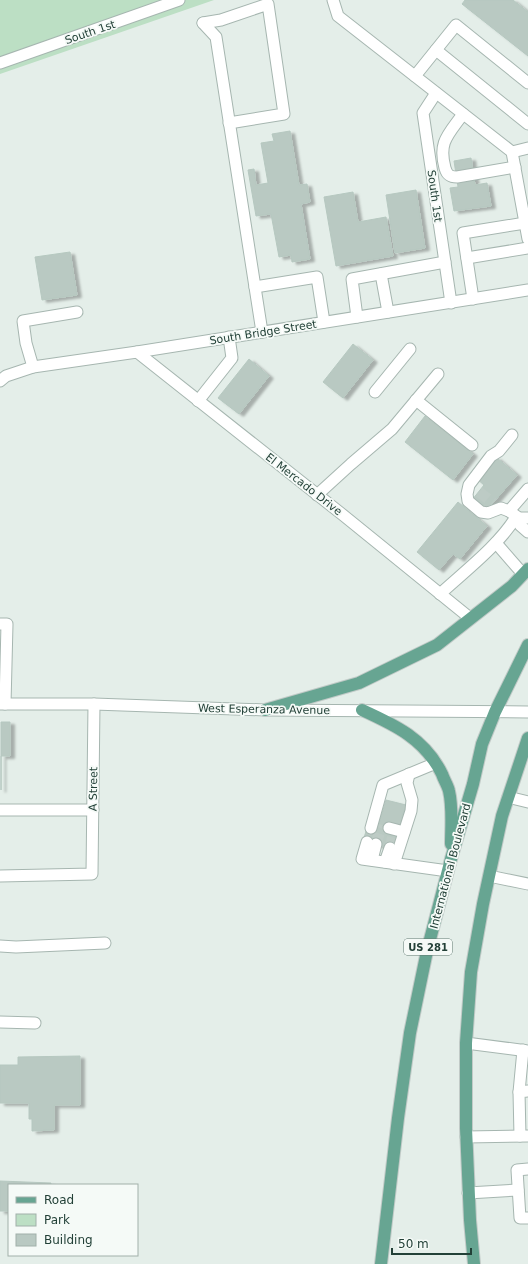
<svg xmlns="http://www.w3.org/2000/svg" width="528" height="1264" viewBox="0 0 528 1264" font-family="'DejaVu Sans',sans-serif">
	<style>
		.green { fill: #bcdfc4 }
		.building { fill: #b9c9c2; stroke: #b6c8c0; filter: url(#shadow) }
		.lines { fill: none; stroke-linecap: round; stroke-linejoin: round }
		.minor-tunnel { stroke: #bdcbc5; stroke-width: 11; stroke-dasharray: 11 5.5; stroke-linecap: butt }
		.minor-casing { stroke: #a6b6b0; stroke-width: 13 }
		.major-casing { stroke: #c1cac7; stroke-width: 14 }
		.minor { stroke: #fff; stroke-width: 11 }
		.major { stroke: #67a592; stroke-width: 12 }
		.labels { text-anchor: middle; stroke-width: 3.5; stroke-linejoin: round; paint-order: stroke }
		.shield { fill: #f5faf7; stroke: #617871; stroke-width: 1 }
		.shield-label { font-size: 10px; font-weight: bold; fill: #224037 }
		.street-label { font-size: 11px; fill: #224037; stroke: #f5faf7 }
	</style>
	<defs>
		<filter id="shadow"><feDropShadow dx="4.5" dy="2.5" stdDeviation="1" flood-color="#0004"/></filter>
	</defs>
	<rect width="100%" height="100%" fill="#e4eee9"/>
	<polygon class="green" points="0,0 214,0 0,74"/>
	<g class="building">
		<polygon points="465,0 513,0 528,12 528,56 462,4"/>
		<polygon points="290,131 299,185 307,184 310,202 301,204 310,259 292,262 291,255 279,257 271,214 256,216 248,170 254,169 256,185 268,183 261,143 274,141 272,134"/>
		<polygon points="471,158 475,185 487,183 491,206 454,211 450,188 458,187 454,161"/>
		<polygon points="416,190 425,248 395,253 386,195"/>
		<polygon points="353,192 358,222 386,217 393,256 336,266 324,197"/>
		<polygon points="70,252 77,295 42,300 35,257"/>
		<polygon points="353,344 373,360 343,398 323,382"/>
		<polygon points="249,359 269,376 239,414 218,398"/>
		<polygon points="425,416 473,454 453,480 405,442"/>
		<polygon points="496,457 517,475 485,512 472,500 484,485 477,479"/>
		<polygon points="458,502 487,526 460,559 453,554 439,570 417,552"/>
		<polygon points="1,722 10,722 10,756 1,756 1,790"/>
		<polygon points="386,800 406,805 400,825 391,823 389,828 387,834 397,836 393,849 363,841 367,828 377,830"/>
		<polygon points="80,1056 80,1105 54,1105 54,1130 32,1131 32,1119 29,1119 29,1103 0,1103 0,1065 18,1065 18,1057"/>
		<polygon points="0,1181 51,1183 51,1185 9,1185 9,1211 0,1211"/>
	</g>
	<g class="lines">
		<g class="minor-tunnel">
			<polyline points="479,492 493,503"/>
			<polyline points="376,844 382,825"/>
			<polyline points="390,848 393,835"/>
		</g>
		<defs>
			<g id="minor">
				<polyline points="333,0 338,16 512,152 528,239"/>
				<polyline points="203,23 216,37 262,332"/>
				<polyline points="203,23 221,20 268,4 284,114 229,123"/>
				<polyline points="436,50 528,124"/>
				<polyline points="0,63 179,0"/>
				<polyline points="415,76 456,25 528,83"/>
				<polyline points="436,93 423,113 451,303"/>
				<path d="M463,114C448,135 438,142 445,168C447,175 450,177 457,177L515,167"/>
				<polyline points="512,152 528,148"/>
				<polyline points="467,258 528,248"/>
				<polyline points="381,274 388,312"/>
				<polyline points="255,287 317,277 324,322"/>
				<polyline points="473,299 463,233 525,223"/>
				<polyline points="357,317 352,279 445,262"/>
				<polyline points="137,352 343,515 470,618"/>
				<polyline points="33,367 26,343 23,321 77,312"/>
				<polyline points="0,381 6,376 33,367 137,352 528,290"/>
				<polyline points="375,392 410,349"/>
				<polyline points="416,400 472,445"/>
				<polyline points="198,401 232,358 229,337"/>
				<polyline points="512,435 499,451 491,456 469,485 467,494 468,501 481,512 488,513 501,508 509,511 519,518 528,518"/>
				<polyline points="317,495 351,464 392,429 438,374"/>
				<polyline points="509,511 528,489"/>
				<polyline points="519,518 520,525 528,532"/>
				<polyline points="496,543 523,574"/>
				<path d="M440,594C465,571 499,545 516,517"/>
				<polyline points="0,624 7,624 5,704"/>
				<polyline points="0,704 94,704 265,710 528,712"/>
				<polyline points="508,797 528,802"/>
				<polyline points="0,810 93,810"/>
				<polyline points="371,828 383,785 436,763"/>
				<polyline points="389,828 404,832"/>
				<polyline points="367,842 362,859 448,871"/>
				<polyline points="372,860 376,844"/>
				<polyline points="385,862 390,848"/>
				<polyline points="394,864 411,811 412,800 407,783 409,774"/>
				<polyline points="0,876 92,874 94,704"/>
				<polyline points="489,876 528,884"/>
				<polyline points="0,946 16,947 105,943"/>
				<polyline points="0,1022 35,1023"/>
				<polyline points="466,1043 528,1051"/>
				<polyline points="519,1092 523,1050"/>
				<polyline points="520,1136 519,1092 528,1091"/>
				<polyline points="466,1137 528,1136"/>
				<polyline points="528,1169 517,1170 520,1218 528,1218"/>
				<polyline points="468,1193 518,1190"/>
			</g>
			<g id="major">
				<polyline points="265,710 359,683 437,645 512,586 528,569"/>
				<path d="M362,710C395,725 425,739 442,774C444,780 448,786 449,791C453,808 451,827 451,844"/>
				<polyline points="381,1264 398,1118 410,1033 427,951 451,859 473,784 482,744 495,712 528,645"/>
				<polyline points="474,1264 470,1220 466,1128 466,1043 471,972 483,904 502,816 528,738"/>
			</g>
		</defs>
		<use href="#minor" class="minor-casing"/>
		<use href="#major" class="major-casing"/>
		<use href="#minor" class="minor"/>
		<use href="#major" class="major"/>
	</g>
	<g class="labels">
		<rect class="shield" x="404" y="939" width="48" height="16" rx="3"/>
		<g class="shield-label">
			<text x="428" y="951">US 281</text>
		</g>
		<g class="street-label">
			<text transform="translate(90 32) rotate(-19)" y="4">South 1st</text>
			<text transform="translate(435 196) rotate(82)" y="4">South 1st</text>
			<text transform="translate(263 332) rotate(-9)" y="4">South Bridge Street</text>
			<text transform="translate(304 484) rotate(38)" y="4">El Mercado Drive</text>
			<text transform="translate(264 709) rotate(1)" y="4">West Esperanza Avenue</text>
			<text transform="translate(93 789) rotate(-89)" y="4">A Street</text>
			<text transform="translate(450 866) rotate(-75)" y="4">International Boulevard</text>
		</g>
	</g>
	<rect x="8" y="1184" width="130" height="72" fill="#f5faf7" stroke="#a1b0aa"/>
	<rect x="16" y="1197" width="20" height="6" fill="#67a592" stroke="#a1b0aa"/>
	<text x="44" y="1204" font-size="12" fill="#224037">Road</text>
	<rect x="16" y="1214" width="20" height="12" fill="#bcdfc4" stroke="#a1b0aa"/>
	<text x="44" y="1224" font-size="12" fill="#224037">Park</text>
	<rect x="16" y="1234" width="20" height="12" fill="#b9c9c2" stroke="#a1b0aa"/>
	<text x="44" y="1244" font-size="12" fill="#224037">Building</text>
	<path d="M392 1248v6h79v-6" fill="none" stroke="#224037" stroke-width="2"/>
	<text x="398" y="1248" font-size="12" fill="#224037" stroke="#f5faf7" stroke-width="3" paint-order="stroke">50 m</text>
</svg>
